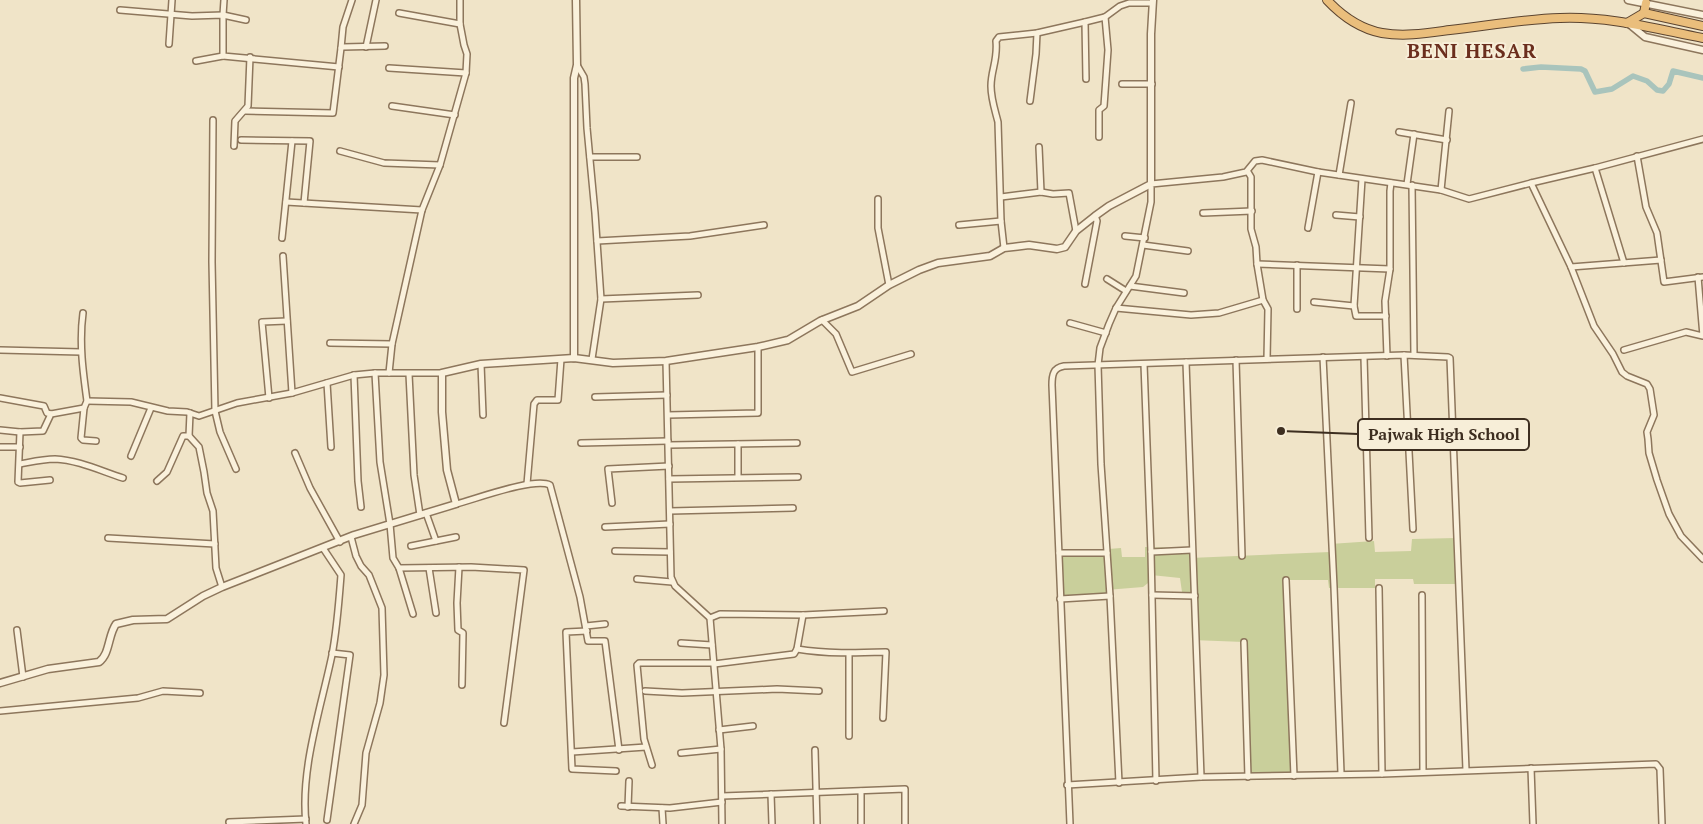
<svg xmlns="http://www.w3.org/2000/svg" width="1703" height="824" viewBox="0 0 1703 824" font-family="'PT Serif',serif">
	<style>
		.green { fill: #c9cf9b }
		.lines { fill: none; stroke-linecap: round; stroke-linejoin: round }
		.canal { stroke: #a9c4bc; stroke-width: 5.5 }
		.minor-casing { stroke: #8d765c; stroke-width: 8 }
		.tertiary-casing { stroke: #8d765c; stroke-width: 9 }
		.trunk-casing { stroke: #5b4430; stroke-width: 10 }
		.minor { stroke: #faf1dc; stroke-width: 5 }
		.tertiary { stroke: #faf1dc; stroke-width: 6 }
		.trunk { stroke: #eabe7c; stroke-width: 8 }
		.labels { text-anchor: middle; stroke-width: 4; stroke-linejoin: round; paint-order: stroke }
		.district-label { font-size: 20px; font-weight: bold; letter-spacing: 1px; fill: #6b2e1e; stroke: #f7eed8 }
		.leader { fill: none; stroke: #3d2e20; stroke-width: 2 }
		.callout-dot { fill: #3d2e20; stroke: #f7eed8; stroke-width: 2 }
		.callout { fill: #f7eed8; stroke: #3d2e20; stroke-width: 2 }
		.callout-label { font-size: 16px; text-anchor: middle; font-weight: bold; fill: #3d2e20 }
	</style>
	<rect width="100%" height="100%" fill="#f0e4c8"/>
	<polygon class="green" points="1456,538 1458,584 1414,584 1413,579 1375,579 1375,588 1329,588 1328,580 1286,580 1294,776 1248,777 1244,642 1192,640 1191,593 1182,592 1180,578 1151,575 1148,583 1143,587 1106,590 1106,598 1060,599 1059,553 1121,548 1122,557 1145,557 1145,547 1189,548 1190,558 1330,552 1330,544 1374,541 1375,552 1411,551 1412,539"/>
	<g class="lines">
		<polyline class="canal" points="1523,69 1541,67 1581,69 1585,71 1595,92 1612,89 1633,76 1647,81 1657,90 1663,91 1669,84 1673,71 1703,78"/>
		<defs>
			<g id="minor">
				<polyline points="224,0 223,15 223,56 339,67"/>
				<polyline points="120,10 192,16 223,15 246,20"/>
				<polyline points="399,13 460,24"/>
				<polyline points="1085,22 1086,79"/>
				<polyline points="169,44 172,0"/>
				<polyline points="366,47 376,0"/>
				<polyline points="341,48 343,27 352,0"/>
				<polyline points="196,61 223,56"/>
				<polyline points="577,65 584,77 585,84 587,128 595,213 601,299 592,359"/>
				<polyline points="389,68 466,73"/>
				<polyline points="1122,84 1152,84"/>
				<polyline points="1030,101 1036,54 1037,33"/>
				<polyline points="392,106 455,115"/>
				<polyline points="245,111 333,113 341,48 343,47 385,46"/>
				<polyline points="213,120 212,262 215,411 220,432 236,469"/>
				<polyline points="1399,132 1447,140"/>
				<polyline points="1099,137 1099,110 1104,106 1108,50 1105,17"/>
				<polyline points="241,140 310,141 304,203"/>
				<polyline points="234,146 235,121 248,106 250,57"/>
				<polyline points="1039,147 1041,192"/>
				<polyline points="340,151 384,163 440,165"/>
				<polyline points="1637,156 1646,207 1657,233 1664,282 1703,277"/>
				<polyline points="590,157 637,157"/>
				<polyline points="1595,168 1624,263"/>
				<polyline points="1248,172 1251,177 1251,229 1256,247 1257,264 1263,300 1268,309 1267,359"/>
				<polyline points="1339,175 1351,103"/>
				<polyline points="1362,179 1354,306 1356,316 1386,316"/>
				<polyline points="1531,183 1571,267 1594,326 1613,354 1622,372 1627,376 1647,384 1650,389 1654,415 1647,432 1648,439 1649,453 1657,480 1669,514 1681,536 1703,559"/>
				<polyline points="1407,184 1414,134"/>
				<polyline points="1412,185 1414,355"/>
				<polyline points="1441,190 1449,111"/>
				<polyline points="1001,197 1041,192 1053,194 1069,193 1076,231"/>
				<polyline points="878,199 878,228 889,285"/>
				<polyline points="286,202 422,210"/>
				<polyline points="1203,213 1252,211"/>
				<polyline points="1336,215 1360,217"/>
				<polyline points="959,225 1001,221"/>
				<polyline points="1308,228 1318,172"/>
				<polyline points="1125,236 1145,238"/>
				<polyline points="282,238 292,141"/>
				<polyline points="597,241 690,236 764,225"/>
				<polyline points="1143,245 1188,251"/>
				<path d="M1004,248L1001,221L998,122C995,110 991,99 991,86C991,70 998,60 996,41L999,37L1037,33L1085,22L1105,17L1120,6L1129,3H1152"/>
				<polyline points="283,256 292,393"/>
				<polyline points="1257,264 1390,269"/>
				<polyline points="1297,265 1297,309"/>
				<polyline points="1571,267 1661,260"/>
				<polyline points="1107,279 1126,291"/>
				<polyline points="1085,284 1097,221 1095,216"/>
				<polyline points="1130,286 1184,293"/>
				<polyline points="601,299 698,295"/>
				<polyline points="1314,302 1354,306"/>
				<polyline points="1116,308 1191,315 1219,313 1263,300"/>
				<polyline points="822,320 836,334 852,372 911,354"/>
				<polyline points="1070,323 1106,333"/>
				<polyline points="330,343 392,344"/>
				<polyline points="0,350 81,352"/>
				<polyline points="1624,350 1686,332 1703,336 1698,277"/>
				<polyline points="1404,355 1413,529"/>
				<polyline points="1387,356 1385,301 1390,269 1390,191 1391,183"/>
				<polyline points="1323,357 1334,587 1341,773"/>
				<polyline points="1364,357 1369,538"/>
				<polyline points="1236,360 1242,556"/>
				<polyline points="666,361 671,577 675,586 710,618 721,749 722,824"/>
				<polyline points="1186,362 1201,777"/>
				<polyline points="481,364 483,415"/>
				<polyline points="1144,364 1151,552 1156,781"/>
				<polyline points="375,373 380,462 390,524 393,558 399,568 413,614"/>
				<polyline points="389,373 392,344 422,210 440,165 466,73 467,54 464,45 460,24 460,0"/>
				<polyline points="409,374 414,475 420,515"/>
				<polyline points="354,375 358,481 361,507"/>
				<polyline points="327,383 331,447"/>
				<polyline points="595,397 667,395"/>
				<polyline points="0,398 44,406 47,413 51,414"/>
				<polyline points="269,398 262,322 287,321"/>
				<polyline points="87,401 131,402 168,411 187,412 199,416 237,403 292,393 354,375 375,373 442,373"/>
				<polyline points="84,408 81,438 83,440 96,441"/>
				<polyline points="668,415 758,413 758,347"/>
				<path d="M0,430L20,432L43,431L51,414L84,408L87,401C83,372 79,343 83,313"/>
				<polyline points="20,432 18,482 20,483 50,480"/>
				<polyline points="189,436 199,447 204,472 207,493 213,511 216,568 222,587"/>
				<polyline points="581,443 668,441"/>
				<polyline points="738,444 738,477"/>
				<polyline points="669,445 797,443"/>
				<polyline points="0,447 20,447"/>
				<polyline points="295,453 310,488 340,542"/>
				<polyline points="131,456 151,408"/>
				<path d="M20,464C31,462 43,459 55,459C78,460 101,471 123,478"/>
				<polyline points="669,479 798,477"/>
				<polyline points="157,481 167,472 183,436 189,436 190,413"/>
				<polyline points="527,484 534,404 537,400 558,400 561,359"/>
				<polyline points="612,503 608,469 669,466"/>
				<path d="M456,504C476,499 534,477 550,485L580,597L588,641H605L619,750"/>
				<polyline points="670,511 793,508"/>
				<polyline points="426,513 436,541"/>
				<polyline points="605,527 670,524"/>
				<polyline points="351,537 356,556 361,566 369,575 382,608 384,675 380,703 366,753 362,805 354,824"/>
				<polyline points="108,538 215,544"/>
				<polyline points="411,546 456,537"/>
				<polyline points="615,551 670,552"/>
				<polyline points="1151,552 1192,550"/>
				<polyline points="1059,553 1107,553"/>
				<polyline points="459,567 457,603 458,630 463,633 462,685"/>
				<polyline points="399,568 471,567 524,570 504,723"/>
				<polyline points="429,568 436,613"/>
				<polyline points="637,579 672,582"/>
				<polyline points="1286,580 1294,776"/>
				<polyline points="1379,588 1382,774"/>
				<polyline points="1152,595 1195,596"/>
				<polyline points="1422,595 1423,771"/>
				<polyline points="1060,599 1110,596"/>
				<polyline points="710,618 720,614 803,615 884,611"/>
				<polyline points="586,626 605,624"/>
				<polyline points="17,630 23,677"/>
				<polyline points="587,631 566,632 572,769 616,771"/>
				<polyline points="1244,642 1248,777"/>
				<polyline points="681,643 712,645"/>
				<polyline points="797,649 803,615"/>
				<path d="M714,664L794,654L797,649C827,654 856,653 886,652L883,718"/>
				<polyline points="645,691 682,693 777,689 819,691"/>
				<polyline points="0,711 138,698 163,691 200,693"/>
				<polyline points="719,730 753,726"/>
				<polyline points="849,736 849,654"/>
				<polyline points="815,750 817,824"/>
				<polyline points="572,752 646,747"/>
				<polyline points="681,753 721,749"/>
				<polyline points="652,765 644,739 637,665 639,663 714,663"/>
				<polyline points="1531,768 1533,824"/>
				<polyline points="1119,783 1110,596 1101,464 1098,365 1100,348 1109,324 1116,308 1136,276 1151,202 1151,184 1223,177 1246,172 1255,161 1262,160 1318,172 1441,190 1469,199 1531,183 1595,168 1703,139"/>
				<polyline points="1067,785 1201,777 1382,774 1656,764 1660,769 1662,824"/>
				<polyline points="861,791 861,824"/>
				<polyline points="771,794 772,824"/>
				<polyline points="722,796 905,789 905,824"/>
				<polyline points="621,806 670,808 722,802"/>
				<polyline points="628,807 629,781"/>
				<polyline points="662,808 663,824"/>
				<polyline points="327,820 350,655 332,653"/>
				<polyline points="229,822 306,819"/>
				<path d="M306,824C300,769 321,708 332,655C337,629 339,601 341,575L323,548"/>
				<path d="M1070,824L1052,385C1052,375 1053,368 1064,366L1404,355L1448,357L1450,358L1466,770"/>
			</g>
			<g id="tertiary">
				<polyline points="1628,0 1703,15"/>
				<polyline points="1628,23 1645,37 1703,50"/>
				<polyline points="574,358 574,78 577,65 576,0"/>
				<path d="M0,683L48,669L99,662C110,654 108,635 116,624L133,620L167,619L203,596L222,587L354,535L456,504L447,470L442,412V373L481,364L574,358L613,363L666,361L758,347L788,340L820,321L858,306L889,285L919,270L938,263L990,256L1004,248L1013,247L1029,245L1057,249L1065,247L1076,231L1095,216L1109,206L1151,184V34L1153,0"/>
			</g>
			<g id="trunk">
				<path d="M1327,0C1342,16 1361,29 1382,33C1405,37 1428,33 1450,30C1486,26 1524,19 1560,18C1609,16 1656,29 1703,38"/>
				<polyline points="1644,13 1646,3"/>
				<polyline points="1627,23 1644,13 1703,26"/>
			</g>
		</defs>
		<use href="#minor" class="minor-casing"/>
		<use href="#tertiary" class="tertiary-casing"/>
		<use href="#trunk" class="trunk-casing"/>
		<use href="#minor" class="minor"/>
		<use href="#tertiary" class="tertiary"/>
		<use href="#trunk" class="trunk"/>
	</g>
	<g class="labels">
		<g class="district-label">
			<text x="1472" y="58">BENI HESAR</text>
		</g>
	</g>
	<path class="leader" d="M1281 431L1358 434"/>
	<circle class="callout-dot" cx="1281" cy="431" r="5"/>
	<rect class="callout" x="1358" y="419" width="171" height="31" rx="5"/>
	<g class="callout-label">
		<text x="1444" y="440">Pajwak High School</text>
	</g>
</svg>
